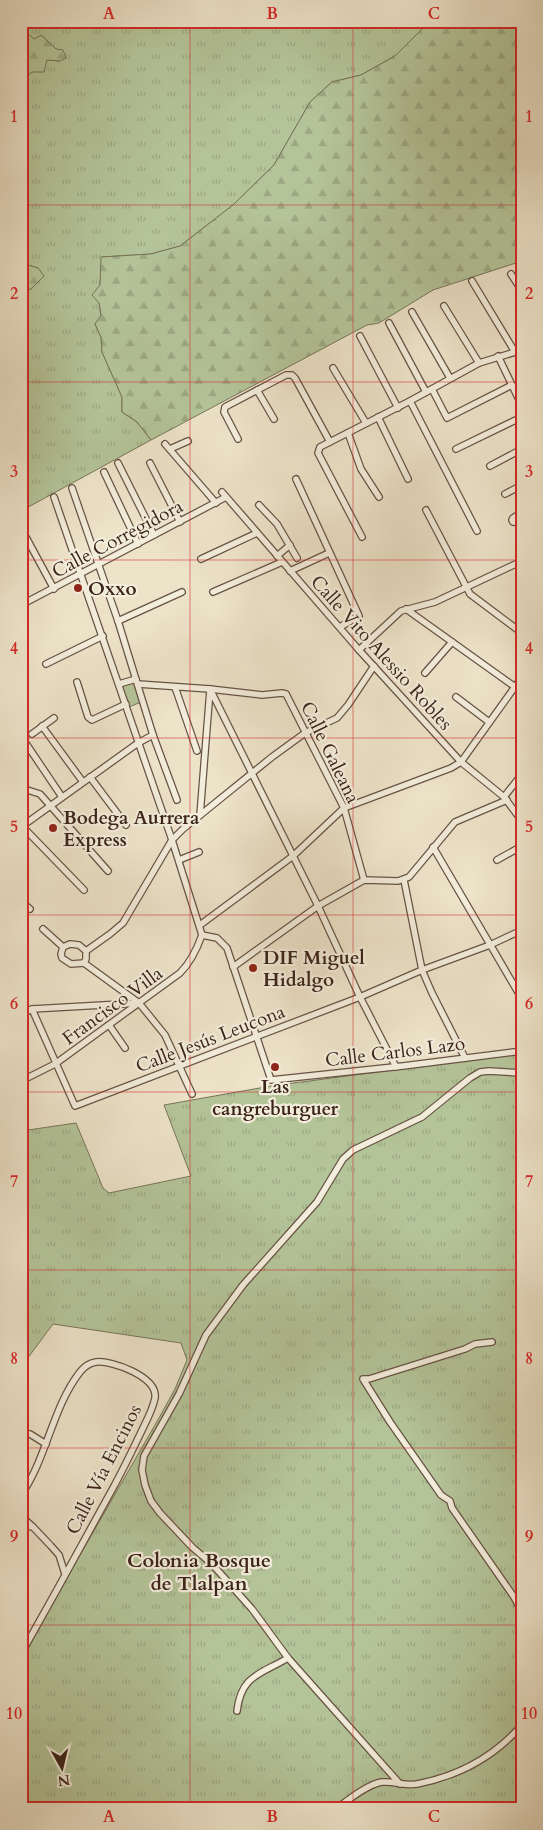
<svg xmlns="http://www.w3.org/2000/svg" width="543" height="1830" viewBox="0 0 543 1830" font-family="Cardo,serif">
	<style>
		.grass { fill: url(#grass-tufts); stroke: #777459 }
		.forest { fill: url(#forest-firs); stroke: #777459 }
		.pitch { fill: #b4c499; stroke: #777459 }
		.lines { fill: none; stroke-linecap: round; stroke-linejoin: round }
		.minor-casing { stroke: #675345; stroke-width: 8 }
		.minor { stroke: #f3eddc; stroke-width: 5.5 }
		.grid { fill: none; stroke: #d62828; stroke-width: 1; stroke-opacity: 0.55 }
		.poi-dot { fill: #8f2418; stroke: #f3eddc; stroke-width: 2 }
		.labels { text-anchor: middle; stroke-width: 4.5; stroke-linejoin: round; paint-order: stroke }
		.street-label { font-size: 19px; fill: #3a2319; stroke: #f3eddc }
		.poi-label { font-size: 19px; font-weight: bold; fill: #3a2319; stroke: #f3eddc; text-anchor: start }
		.neighbourhood-label { font-size: 20px; font-weight: bold; fill: #3a2319; stroke: #f3eddc }
		.neatline { fill: none; stroke: #d62828; stroke-width: 2 }
		.grid-label { font-size: 16px; text-anchor: middle; font-weight: bold; fill: #d62828 }
	</style>
	<defs>
		<pattern id="grass-tufts" width="24" height="20" patternUnits="userSpaceOnUse" patternTransform="scale(1.25)"><rect width="24" height="20" fill="#b4c499"/><path d="M3 7l-1-3M5 7V3M7 7l1-3M15 17l-1-3M17 17v-4M19 17l1-3" fill="none" stroke="#9ca883"/></pattern>
		<pattern id="forest-firs" width="22" height="20" patternUnits="userSpaceOnUse" patternTransform="scale(1.25)"><rect width="22" height="20" fill="#b4c499"/><path d="M5 1l3.5 6h-7zM16 11l3.5 6h-7z" fill="#9ca883"/></pattern>
	</defs>
	<rect width="100%" height="100%" fill="#ede3c9"/>
	<filter id="stains"><feTurbulence type="fractalNoise" baseFrequency=".004" numOctaves="4"/><feColorMatrix values="0 0 0 0 .2 0 0 0 0 .09 0 0 0 0 .02 0 0 0 .5 -.17"/></filter>
	<radialGradient id="worn" r=".72"><stop offset=".6" stop-color="#630" stop-opacity="0"/><stop offset="1" stop-color="#630" stop-opacity=".3"/></radialGradient>
	<g class="grass">
		<polygon points="21,21 496,21 492,26 461,24 426,25 395,56 361,75 332,82 310,102 274,165 233,205 180,246 151,254 102,257 99,303 101,316 95,324 101,337 102,352 122,397 122,412 137,422 151,440 21,511 21,292 31,289 38,268 21,263 21,81 47,60 60,61 56,49 41,35 34,40 27,33 25,24 21,27"/>
		<polygon points="522,1053 522,1809 21,1809 21,1657 159,1418 175,1389 187,1360 181,1343 53,1324 21,1367 21,1131 76,1123 103,1188 109,1193 191,1176 164,1105 271,1086"/>
	</g>
	<g class="forest">
		<polygon points="496,21 522,21 522,261 433,290 379,323 367,325 151,440 137,422 122,412 122,397 102,352 101,337 95,324 101,315 99,303 92,295 100,285 101,257 151,254 180,246 233,205 274,165 310,102 332,82 361,75 395,56 426,25 461,24 492,26"/>
		<polygon points="26,24 27,33 34,39 41,35 56,49 63,50 66,58 60,61 47,60 44,72 32,72 21,81 21,27"/>
		<polygon points="21,263 38,268 44,276 31,289 21,292"/>
	</g>
	<polygon class="pitch" points="134,682 141,702 129,707 121,686"/>
	<g class="lines">
		<defs>
			<g id="minor">
				<polyline points="511,274 522,291"/>
				<polyline points="472,281 515,352"/>
				<polyline points="444,306 479,363"/>
				<polyline points="412,312 450,378"/>
				<polyline points="389,323 426,392"/>
				<polyline points="360,336 398,408"/>
				<polyline points="498,356 522,406"/>
				<polyline points="333,368 366,423"/>
				<polyline points="432,389 447,418 512,385"/>
				<polyline points="257,390 274,419"/>
				<polyline points="410,401 477,531"/>
				<polyline points="378,417 408,479"/>
				<polyline points="348,433 361,469 379,497"/>
				<polyline points="238,439 224,412 225,407 286,375 292,375 295,378 330,442"/>
				<polyline points="165,444 216,503"/>
				<polyline points="170,449 188,441"/>
				<polyline points="456,449 522,417"/>
				<polyline points="118,463 154,535"/>
				<polyline points="150,463 180,522"/>
				<polyline points="490,466 522,449"/>
				<polyline points="104,472 138,544"/>
				<polyline points="296,479 359,616 340,627"/>
				<polyline points="72,488 118,621 153,735 177,800"/>
				<polyline points="222,492 359,650 461,762 504,797 522,821"/>
				<polyline points="505,494 522,485"/>
				<polyline points="54,497 172,840 202,935"/>
				<polyline points="259,505 277,524 297,558"/>
				<polyline points="426,510 470,594 522,633"/>
				<polyline points="522,512 513,518 512,520 513,522 522,523"/>
				<polyline points="21,528 54,589"/>
				<polyline points="362,537 318,453 320,447 410,401 479,363 522,350"/>
				<polyline points="277,556 290,545"/>
				<polyline points="201,559 257,533"/>
				<polyline points="290,571 329,553"/>
				<polyline points="213,592 282,562"/>
				<polyline points="21,605 226,497"/>
				<polyline points="406,609 522,692"/>
				<polyline points="118,621 182,592"/>
				<polyline points="359,650 401,611 435,602 522,561"/>
				<polyline points="46,664 103,636"/>
				<polyline points="425,673 452,642"/>
				<polyline points="77,682 88,717 92,720 126,704"/>
				<polyline points="119,684 136,679"/>
				<polyline points="138,684 210,689 262,695 282,693 286,694 344,808 364,880"/>
				<polyline points="175,687 197,751"/>
				<polyline points="210,689 318,906 360,997 396,1067"/>
				<polyline points="456,697 489,722"/>
				<polyline points="42,726 83,782"/>
				<polyline points="32,734 54,718"/>
				<polyline points="25,742 62,797"/>
				<polyline points="90,777 126,825"/>
				<polyline points="21,788 40,794 108,871"/>
				<polyline points="504,797 522,774"/>
				<polyline points="200,815 210,690"/>
				<polyline points="21,825 84,890"/>
				<polyline points="21,827 138,743 153,735"/>
				<polyline points="433,847 522,999"/>
				<polyline points="179,860 199,852"/>
				<polyline points="497,860 522,846"/>
				<polyline points="404,880 422,970 432,993 465,1058"/>
				<polyline points="21,901 30,909"/>
				<polyline points="520,903 522,906"/>
				<polyline points="200,925 293,856 344,808 451,768 461,762 522,677"/>
				<polyline points="43,929 63,947"/>
				<polyline points="202,935 217,938 227,948 271,1080 403,1066 522,1051"/>
				<polygon points="70,944 79,945 86,951 86,959 84,963 71,964 62,958 61,954 63,947"/>
				<polyline points="86,951 110,934 123,923 172,840 183,829 272,757 305,733 337,718 348,705 374,666"/>
				<polyline points="84,963 139,1003 165,1035 192,1094"/>
				<polyline points="233,967 318,906 364,880 398,881 409,877 455,822 507,800"/>
				<polyline points="32,1009 75,1106 360,997 422,970 490,945 522,930"/>
				<polyline points="21,1015 32,1009 139,1003"/>
				<polyline points="109,1025 125,1048"/>
				<path d="M21,1081L55,1064L180,973C191,962 197,949 202,935"/>
				<polyline points="520,1275 522,1275"/>
				<polyline points="492,1342 475,1344 465,1349 369,1379 363,1379 390,1422 441,1495 450,1501 452,1508 514,1597 522,1612"/>
				<polyline points="21,1433 30,1434 46,1444"/>
				<path d="M21,1495C47,1458 52,1408 80,1372C84,1367 89,1363 96,1362C112,1360 158,1377 155,1398C153,1408 148,1418 144,1426C134,1447 124,1468 113,1488C83,1543 52,1599 21,1654"/>
				<polyline points="21,1516 33,1527"/>
				<polyline points="21,1525 33,1527 51,1546 59,1555 65,1574"/>
				<polyline points="288,1658 400,1784"/>
				<path d="M237,1711C241,1675 261,1674 288,1658L252,1609L212,1564L192,1547L160,1513L151,1501L145,1485L142,1470L144,1456L179,1394L206,1335L243,1285L317,1202L343,1159L353,1150L422,1117L470,1078L480,1072L489,1071L522,1073"/>
				<path d="M336,1809C348,1800 368,1784 382,1782C394,1781 405,1786 417,1784C458,1776 494,1757 522,1725"/>
			</g>
		</defs>
		<use href="#minor" class="minor-casing"/>
		<use href="#minor" class="minor"/>
	</g>
	<path class="grid" d="M190,21V1809M353,21V1809M21,205H522M21,382H522M21,560H522M21,738H522M21,915H522M21,1092H522M21,1270H522M21,1448H522M21,1625H522"/>
	<g class="poi-dot">
		<circle cx="78" cy="588" r="5"/>
		<circle cx="53" cy="828" r="5"/>
		<circle cx="253" cy="968" r="5"/>
		<circle cx="275" cy="1067" r="5"/>
	</g>
	<g class="labels">
		<g class="street-label">
			<text transform="translate(117 538) rotate(-28)" y="7">Calle Corregidora</text>
			<text transform="translate(382 652) rotate(48)" y="7">Calle Vito Alessio Robles</text>
			<text transform="translate(331 752) rotate(64)" y="7">Calle Galeana</text>
			<text transform="translate(112 1005) rotate(-36)" y="7">Francisco Villa</text>
			<text transform="translate(210 1038) rotate(-21)" y="7">Calle Jesús Leucona</text>
			<text transform="translate(395 1051) rotate(-7)" y="7">Calle Carlos Lazo</text>
			<text transform="translate(103 1469) rotate(-63)" y="7">Calle Vía Encinos</text>
		</g>
		<g class="poi-label">
			<text x="88" y="595">Oxxo</text>
			<text x="63" y="824">Bodega Aurrera<tspan x="63" dy="22">Express</tspan></text>
			<text x="263" y="964">DIF Miguel<tspan x="263" dy="22">Hidalgo</tspan></text>
			<text x="275" y="1093" text-anchor="middle">Las<tspan x="275" dy="22">cangreburguer</tspan></text>
		</g>
		<g class="neighbourhood-label">
			<text x="199" y="1567">Colonia Bosque<tspan x="199" dy="23">de Tlalpan</tspan></text>
		</g>
	</g>
	<rect width="543" height="1830" fill="none" stroke="#ede3c9" stroke-width="55"/>
	<g transform="translate(62 1768) rotate(172)" stroke="#f3eddc" stroke-width="4" paint-order="stroke">
	<path d="M0-4L9 19L0 12L-9 19Z" fill="#3a2319"/>
	<text y="-8" font-size="14" font-weight="bold" text-anchor="middle" fill="#3a2319">N</text>
	</g>
	<rect x="28" y="28" width="488" height="1774" class="neatline"/>
	<g class="grid-label">
		<text x="109" y="19">A</text>
		<text x="272" y="19">B</text>
		<text x="434" y="19">C</text>
		<text x="14" y="122">1</text>
		<text x="529" y="122">1</text>
		<text x="14" y="299">2</text>
		<text x="529" y="299">2</text>
		<text x="14" y="477">3</text>
		<text x="529" y="477">3</text>
		<text x="14" y="654">4</text>
		<text x="529" y="654">4</text>
		<text x="14" y="832">5</text>
		<text x="529" y="832">5</text>
		<text x="14" y="1009">6</text>
		<text x="529" y="1009">6</text>
		<text x="14" y="1187">7</text>
		<text x="529" y="1187">7</text>
		<text x="14" y="1364">8</text>
		<text x="529" y="1364">8</text>
		<text x="14" y="1542">9</text>
		<text x="529" y="1542">9</text>
		<text x="14" y="1719">10</text>
		<text x="529" y="1719">10</text>
		<text x="109" y="1822">A</text>
		<text x="272" y="1822">B</text>
		<text x="434" y="1822">C</text>
	</g>
	<rect width="100%" height="100%" filter="url(#stains)"/>
	<rect width="100%" height="100%" fill="url(#worn)"/>
</svg>
